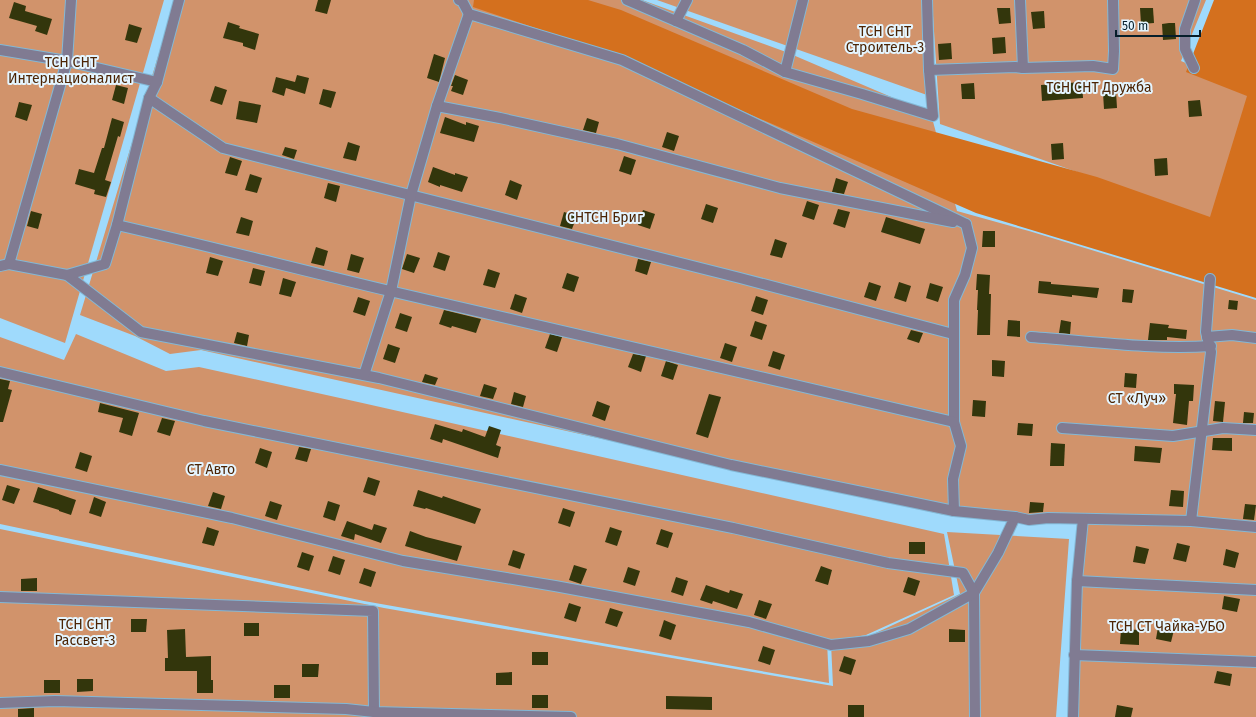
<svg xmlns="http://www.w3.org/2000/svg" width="1256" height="717" viewBox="0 0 1256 717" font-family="'Fira Sans',sans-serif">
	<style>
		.green { fill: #d1936b }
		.forest { fill: #d4701e }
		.building { fill: #33360c }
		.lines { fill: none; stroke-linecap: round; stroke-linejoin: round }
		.minor-casing { stroke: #83b8d6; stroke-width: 12 }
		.minor { stroke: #807b92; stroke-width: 10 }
		.labels { text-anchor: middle; stroke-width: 4; stroke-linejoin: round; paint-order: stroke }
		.park-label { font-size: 14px; fill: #4c2404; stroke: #e4f5ff }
	</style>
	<rect width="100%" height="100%" fill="#9fdafc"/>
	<g class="green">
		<polygon points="0,0 164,0 65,343 0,318"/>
		<polygon points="175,0 642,0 786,52 931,114 957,211 1029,231 1256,300 1256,526 1045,518 1009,515 945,515 201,350 170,354 135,336 80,315"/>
		<polygon points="657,0 923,0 927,95"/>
		<polygon points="932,0 1206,0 1181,61 1254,91 1217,221 940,124"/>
		<polygon points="76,334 166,371 199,367 358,402 944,534 954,595 866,635 827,642 829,683 364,601 0,524 0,337 64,360"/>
		<polygon points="1084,517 1256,531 1256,717 1071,717"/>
		<polygon points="0,529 384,608 833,686 831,643 867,637 960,594 947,532 1069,539 1056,717 0,717"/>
	</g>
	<polygon class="forest" points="474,0 588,0 621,10 852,109 1097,177 1210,217 1247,96 1186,72 1214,0 1256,0 1256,298 976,213 612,54 473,7"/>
	<g class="building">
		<polygon points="318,0 331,0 327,14 315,11"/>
		<polygon points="14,2 26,6 25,11 52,19 47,35 35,31 37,26 9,18"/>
		<polygon points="997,8 1010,8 1011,23 999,24"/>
		<polygon points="1140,8 1153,8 1154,23 1141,24"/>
		<polygon points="1044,11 1045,28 1033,29 1031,12"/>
		<polygon points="228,22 240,26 239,28 259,34 255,50 243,46 243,43 223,38"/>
		<polygon points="1169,23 1175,23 1176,39 1163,40 1162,24"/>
		<polygon points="129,24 142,28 137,43 125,40"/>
		<polygon points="1005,37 1006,53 993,54 992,38"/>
		<polygon points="951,43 952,59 939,60 938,44"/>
		<polygon points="434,54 445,58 439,82 427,78"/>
		<polygon points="297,75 309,78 305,94 286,88 284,96 272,92 276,77 295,82"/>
		<polygon points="455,75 468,80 463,95 451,91 453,86 451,86"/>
		<polygon points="1082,82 1083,98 1042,101 1041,85"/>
		<polygon points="974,83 975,99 962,99 961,84"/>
		<polygon points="116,85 128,88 124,104 112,100"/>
		<polygon points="215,86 227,90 222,105 210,101"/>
		<polygon points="323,89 336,92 331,108 319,104"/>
		<polygon points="1116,92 1117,108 1104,109 1103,93"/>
		<polygon points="1200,100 1202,116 1189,117 1188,101"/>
		<polygon points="239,101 261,105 257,123 236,119"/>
		<polygon points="19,102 32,105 27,121 15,117"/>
		<polygon points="445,117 466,125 466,122 479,126 474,142 440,133"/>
		<polygon points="112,118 124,122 120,137 118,136 105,180 111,182 106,197 94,194 95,190 75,184 79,169 94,173 102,148 104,148"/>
		<polygon points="587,118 599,122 596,133 583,130"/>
		<polygon points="667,132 679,136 674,151 662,147"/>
		<polygon points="348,142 360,146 356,161 343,158"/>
		<polygon points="1063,143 1064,159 1052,160 1051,144"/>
		<polygon points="285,147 297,150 294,159 282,155"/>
		<polygon points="624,156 636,160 631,175 619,171"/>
		<polygon points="230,157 242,161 237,176 225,173"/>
		<polygon points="1167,158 1168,175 1155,176 1154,159"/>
		<polygon points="433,167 455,175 455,173 468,177 462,192 440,185 440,187 428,182"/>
		<polygon points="250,174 262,178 257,193 245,190"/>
		<polygon points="836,178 848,182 844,194 832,192"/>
		<polygon points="510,180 522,185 517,200 505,195"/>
		<polygon points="328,183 340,186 336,202 324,198"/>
		<polygon points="807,201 819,205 814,220 802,216"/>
		<polygon points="706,204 718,208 713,223 701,219"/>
		<polygon points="838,209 850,212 845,228 833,224"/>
		<polygon points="643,210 655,214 650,229 638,225"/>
		<polygon points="31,211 42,214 38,229 27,226"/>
		<polygon points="564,212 577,216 572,229 560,226"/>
		<polygon points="241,217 253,221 249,236 236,233"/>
		<polygon points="886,217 925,229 920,244 881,232"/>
		<polygon points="983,231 995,231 995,247 982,247"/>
		<polygon points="775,239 787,243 782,258 770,255"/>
		<polygon points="316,247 328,251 324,266 311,263"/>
		<polygon points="438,252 450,256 445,271 433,267"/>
		<polygon points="351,254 364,258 359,273 347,270"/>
		<polygon points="407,254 420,258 414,273 402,269"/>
		<polygon points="210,257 223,261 218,276 206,273"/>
		<polygon points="638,259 651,262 647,275 635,271"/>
		<polygon points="253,268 265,271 261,286 249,283"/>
		<polygon points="488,269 500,273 495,288 483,285"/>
		<polygon points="567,273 579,277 574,292 562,288"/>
		<polygon points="977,274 990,275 989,294 991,294 990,335 977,335 978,310 977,310 978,290 976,290"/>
		<polygon points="283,278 296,282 291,297 279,294"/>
		<polygon points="1039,281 1051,282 1051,284 1099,288 1097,298 1072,295 1072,297 1038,293"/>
		<polygon points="869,282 881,286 876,301 864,297"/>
		<polygon points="899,282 911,286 906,302 894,298"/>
		<polygon points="930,283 943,287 938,302 926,298"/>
		<polygon points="1123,289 1134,290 1132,303 1122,302"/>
		<polygon points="515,294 527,298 522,313 510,309"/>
		<polygon points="756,296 768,300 763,315 751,311"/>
		<polygon points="358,297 370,301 365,316 353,312"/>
		<polygon points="1229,300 1238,301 1237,310 1228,309"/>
		<polygon points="444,310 481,319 476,333 452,326 451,328 439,324"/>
		<polygon points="400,313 412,317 407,332 395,328"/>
		<polygon points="1008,320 1020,321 1020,337 1007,336"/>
		<polygon points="1061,320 1071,322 1070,334 1059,333"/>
		<polygon points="755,321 767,325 762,340 750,336"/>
		<polygon points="1150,323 1169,325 1168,328 1187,330 1186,339 1167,337 1167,340 1148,340"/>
		<polygon points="911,330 923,333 919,343 907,339"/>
		<polygon points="237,332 249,335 247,346 234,343"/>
		<polygon points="550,334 562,337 557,352 545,348"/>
		<polygon points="725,343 737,347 732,362 720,358"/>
		<polygon points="388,344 400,348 395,363 383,359"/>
		<polygon points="773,351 785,355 780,370 768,366"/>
		<polygon points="633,354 646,356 641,372 628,367"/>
		<polygon points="992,360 1005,361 1004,377 992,376"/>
		<polygon points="666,361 678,365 673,380 661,376"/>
		<polygon points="1125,373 1137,374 1136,388 1124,387"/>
		<polygon points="425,374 438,378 435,385 422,382"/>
		<polygon points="0,379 10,381 8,389 12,390 3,422 0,422"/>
		<polygon points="484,384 497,388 493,399 480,396"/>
		<polygon points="1174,384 1194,385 1193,401 1189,401 1187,425 1173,423 1176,394 1174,394"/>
		<polygon points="514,392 526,396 523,407 511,404"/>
		<polygon points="709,394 721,397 708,438 696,434"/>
		<polygon points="973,400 986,401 985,417 972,416"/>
		<polygon points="597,401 610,406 605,421 592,416"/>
		<polygon points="1215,401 1225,402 1223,422 1213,421"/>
		<polygon points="100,403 139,413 132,436 119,432 123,418 98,412"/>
		<polygon points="1244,412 1254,413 1253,423 1243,423"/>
		<polygon points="162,418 175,421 170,436 157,432"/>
		<polygon points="1018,423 1033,424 1032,436 1017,435"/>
		<polygon points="435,424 462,432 463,429 485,437 489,426 501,430 496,445 501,447 498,458 443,439 442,443 430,439"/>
		<polygon points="1213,438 1232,438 1232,451 1212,450"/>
		<polygon points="1051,443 1065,444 1064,466 1050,466"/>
		<polygon points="1135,446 1162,448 1160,463 1134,461"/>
		<polygon points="299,447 311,449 307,462 295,459"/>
		<polygon points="260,448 272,452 267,468 255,463"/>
		<polygon points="80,452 92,456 87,472 75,468"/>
		<polygon points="368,477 380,481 375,496 363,492"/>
		<polygon points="7,485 20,489 14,504 2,500"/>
		<polygon points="38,487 76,500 71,515 59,511 59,510 33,502"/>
		<polygon points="418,490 442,498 443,496 481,509 475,524 426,508 425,509 413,506"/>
		<polygon points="1171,490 1184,491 1183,507 1169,506"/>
		<polygon points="213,492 225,496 221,509 208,506"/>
		<polygon points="94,497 106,502 101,517 89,513"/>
		<polygon points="270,501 282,505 277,520 265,516"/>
		<polygon points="328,501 340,505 335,521 323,517"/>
		<polygon points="1030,502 1044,503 1043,512 1029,513"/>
		<polygon points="1245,504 1256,505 1254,520 1243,519"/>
		<polygon points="563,508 575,512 570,527 558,523"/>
		<polygon points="347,521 372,530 374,524 387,528 381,543 355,534 354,540 341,536"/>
		<polygon points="207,527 219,531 214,546 202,543"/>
		<polygon points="610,527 622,531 617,546 605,542"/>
		<polygon points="661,529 673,533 668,548 656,544"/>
		<polygon points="410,531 426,537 462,546 457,561 405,546"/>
		<rect x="909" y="542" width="16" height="12"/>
		<polygon points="1177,543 1190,546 1186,562 1173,559"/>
		<polygon points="1136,546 1149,549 1145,564 1133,562"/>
		<polygon points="1226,549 1239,553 1235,568 1223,565"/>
		<polygon points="513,550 525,554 520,569 508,565"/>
		<polygon points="302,552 314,556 309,571 297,567"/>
		<polygon points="333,556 345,560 340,575 328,571"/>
		<polygon points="574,565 587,569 581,584 569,580"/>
		<polygon points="821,566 832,570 828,585 815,581"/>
		<polygon points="628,567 640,571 635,586 623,582"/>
		<polygon points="364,568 376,572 371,587 359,583"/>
		<polygon points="676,577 688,581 683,596 671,592"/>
		<polygon points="908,577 920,581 915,596 903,592"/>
		<polygon points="37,578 37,591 21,591 21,579"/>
		<polygon points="706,585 729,593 730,590 743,594 737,609 713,601 712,604 700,600"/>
		<polygon points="1224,596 1240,599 1237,612 1222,609"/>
		<polygon points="759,600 772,604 766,619 754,615"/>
		<polygon points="569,603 581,607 576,622 564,618"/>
		<polygon points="610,608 623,612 617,627 605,623"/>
		<polygon points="131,619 147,619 146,632 131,632"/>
		<polygon points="664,620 676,625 671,640 659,636"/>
		<rect x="244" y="623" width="15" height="13"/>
		<polygon points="1158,627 1174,630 1171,642 1156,639"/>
		<polygon points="185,629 186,657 211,656 211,680 213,680 213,693 197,693 197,671 165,671 165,658 168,658 167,630"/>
		<polygon points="949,629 965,630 965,642 949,642"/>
		<polygon points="1121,629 1139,630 1139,645 1120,644"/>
		<polygon points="763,646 775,650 770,665 758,661"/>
		<rect x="532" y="652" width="16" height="13"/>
		<polygon points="844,656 856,660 851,675 839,671"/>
		<polygon points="302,664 319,664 318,677 302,677"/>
		<polygon points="1217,671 1232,674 1230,686 1214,683"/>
		<polygon points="512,672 512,685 496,685 496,673"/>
		<polygon points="77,679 93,679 93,691 77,692"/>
		<rect x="44" y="680" width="16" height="13"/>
		<rect x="274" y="685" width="16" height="13"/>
		<rect x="532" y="695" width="16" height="13"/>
		<polygon points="666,696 712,697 712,710 666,709"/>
		<rect x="848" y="705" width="16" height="12"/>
		<polygon points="1117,705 1133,708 1131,717 1115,717"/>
		<polygon points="34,708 34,717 18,717 18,709"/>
	</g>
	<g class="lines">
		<defs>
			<g id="minor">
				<polyline points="459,0 462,1 469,14 622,60 966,224"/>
				<polyline points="627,0 743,50 785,72 862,94 933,116 929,70 927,0"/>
				<polyline points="1020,0 1023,68"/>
				<polyline points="676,21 687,0"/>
				<polyline points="0,50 67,61 157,82"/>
				<polyline points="1194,68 1185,49 1185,29 1195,0"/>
				<polyline points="929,70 1015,67 1023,68 1093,66 1113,69 1114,51 1113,0"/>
				<polyline points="785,72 803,0"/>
				<polyline points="149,98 223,148 740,278 953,334"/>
				<polyline points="437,106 500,118 617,144 780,188 953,222"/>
				<polyline points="966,224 972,248 965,275 954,300 954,422 961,446 953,479 954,511 1015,517 998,553 974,593 975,717"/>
				<path d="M117,225C209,246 301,270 394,292C580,335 767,377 954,422"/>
				<polyline points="9,264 67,61 71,0"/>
				<polyline points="0,266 9,264 67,275 141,332 379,378 731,465 954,511"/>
				<polyline points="67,275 105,264 117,225 149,98 157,82 179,0"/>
				<path d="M1031,337C1089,341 1152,350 1211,346"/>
				<polyline points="1207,337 1232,335 1256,338"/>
				<polyline points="0,372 204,421 733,528 888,563 963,573 974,593 909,629 869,641 831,645 749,622 555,586 403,561 232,518 0,470"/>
				<polyline points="364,375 391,291 411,195 437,106 469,14"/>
				<polyline points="1062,428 1173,436 1223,428 1256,430"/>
				<polyline points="1015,517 1029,520 1048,518 1191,521 1256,527"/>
				<polyline points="1191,521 1211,352 1206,332 1210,279"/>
				<polyline points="1077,581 1256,590"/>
				<polyline points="0,597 373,611 374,712"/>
				<polyline points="1074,655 1256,662"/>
				<polyline points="0,703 55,701 346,709 374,712 571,717"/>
				<polyline points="1073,717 1077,581 1083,519"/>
			</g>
		</defs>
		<use href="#minor" class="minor-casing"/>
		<use href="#minor" class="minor"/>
	</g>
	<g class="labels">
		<g class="park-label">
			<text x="885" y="36">ТСН СНТ<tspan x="885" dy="16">Строитель-3</tspan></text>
			<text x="71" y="67">ТСН СНТ<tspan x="71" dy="16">Интернационалист</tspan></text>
			<text x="1099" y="92">ТСН СНТ Дружба</text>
			<text x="605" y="222">СНТСН Бриг</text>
			<text x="1137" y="403">СТ «Луч»</text>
			<text x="211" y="474">СТ Авто</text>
			<text x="85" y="629">ТСН СНТ<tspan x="85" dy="16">Рассвет-3</tspan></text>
			<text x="1167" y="631">ТСН СТ Чайка-УБО</text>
		</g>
	</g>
	<path d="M1116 30v6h84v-6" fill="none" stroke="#061e2a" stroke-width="2"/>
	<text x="1122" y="30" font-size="12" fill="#061e2a" stroke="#e4f5ff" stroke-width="3" paint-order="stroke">50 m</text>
</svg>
